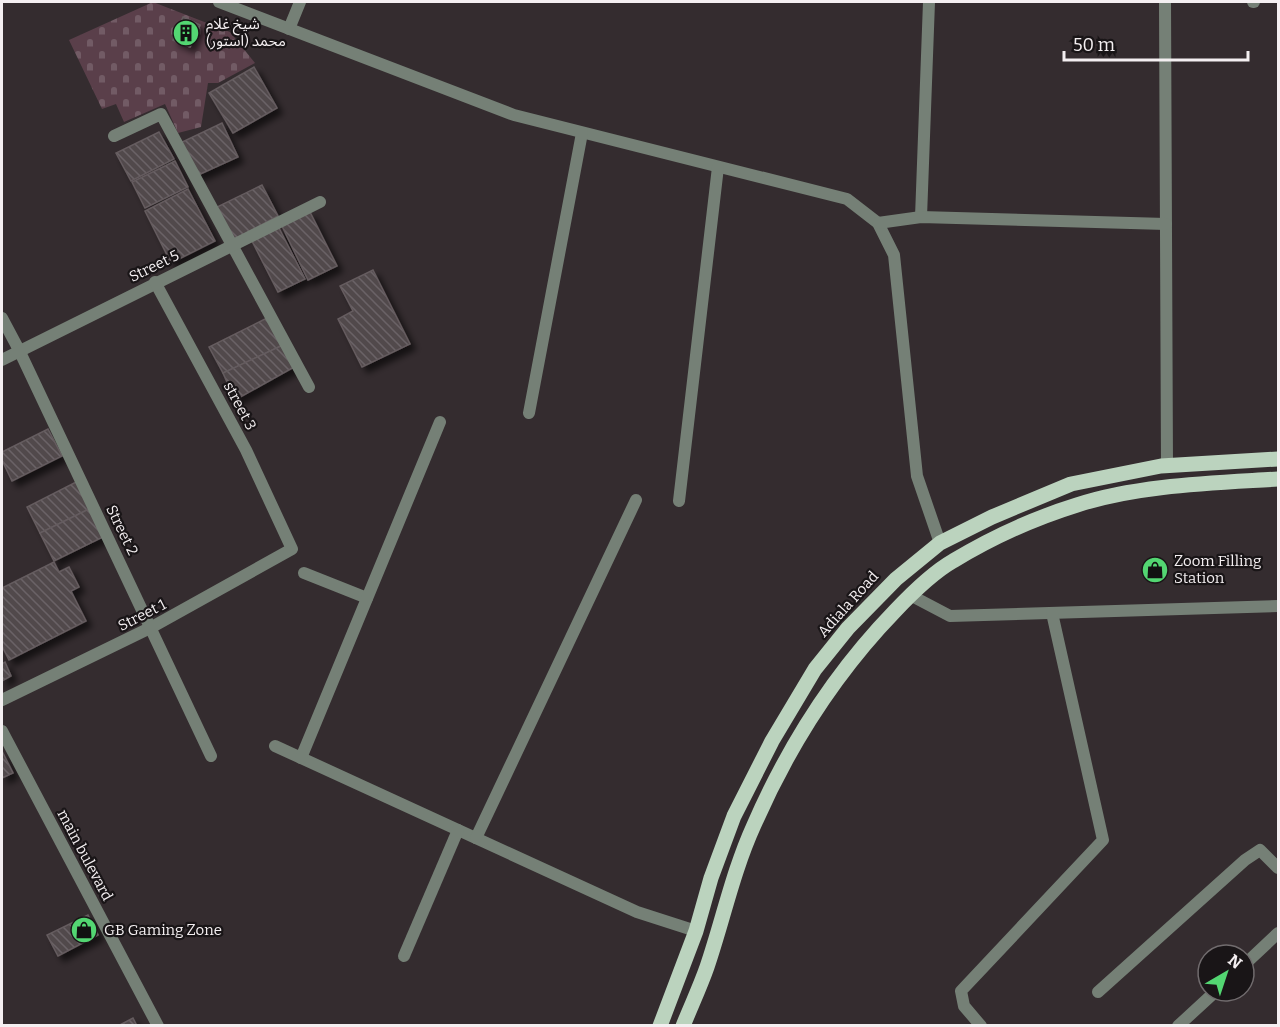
<svg xmlns="http://www.w3.org/2000/svg" width="1280" height="1027" viewBox="0 0 1280 1027" font-family="Bitter,'Noto Sans Arabic',serif">
	<style>
		.cemetery { fill: url(#cemetery-stones) }
		.building { fill: url(#building-back-hatch); stroke: #655c5f; stroke-width: 1.5; filter: url(#shadow) }
		.lines { fill: none; stroke-linecap: round; stroke-linejoin: round }
		.minor { stroke: #758076; stroke-width: 12 }
		.primary { stroke: #bbd3be; stroke-width: 15 }
		.labels { text-anchor: middle; stroke-width: 4.5; stroke-linejoin: round; paint-order: stroke }
		.poi-label { font-size: 15px; fill: #f4eff1; stroke: #191517; text-anchor: start }
		.street-label { font-size: 15px; fill: #f4eff1; stroke: #191517 }
	</style>
	<defs>
		<pattern id="cemetery-stones" width="16" height="16" patternUnits="userSpaceOnUse" patternTransform="scale(1.5)"><rect width="16" height="16" fill="#5a3f4a"/><path d="M2 7V4a2 2 0 0 1 4 0v3zM10 15v-3a2 2 0 0 1 4 0v3z" fill="#725b65"/></pattern>
		<pattern id="building-back-hatch" width="6" height="6" patternUnits="userSpaceOnUse" patternTransform="scale(1.5)"><rect width="6" height="6" fill="#51494c"/><path d="M-1 5l2 2M0 0l6 6M5-1l2 2" fill="none" stroke="#6b6466"/></pattern>
		<filter id="shadow"><feDropShadow dx="5.5" dy="5.5" stdDeviation="3" flood-color="#0009"/></filter>
	</defs>
	<rect width="100%" height="100%" fill="#342c2f"/>
	<polygon class="cemetery" points="153,2 230,32 255,63 218,83 208,83 201,127 178,133 165,104 124,122 116,104 102,109 69,40"/>
	<g class="building">
		<polygon points="183,17 200,25 190,47 173,40"/>
		<polygon points="254,67 277,108 233,133 209,93"/>
		<polygon points="222,123 238,157 196,176 180,143"/>
		<polygon points="159,132 174,159 131,181 116,153"/>
		<polygon points="175,161 188,187 145,208 132,182"/>
		<polygon points="262,185 278,216 231,241 215,208"/>
		<polygon points="188,189 215,241 171,263 145,211"/>
		<polygon points="310,212 337,266 308,280 282,226"/>
		<polygon points="279,228 305,279 278,292 252,241"/>
		<polygon points="373,270 410,344 362,367 338,319 353,311 340,286"/>
		<polygon points="269,317 283,345 223,373 209,347"/>
		<polygon points="283,345 296,366 235,400 223,373"/>
		<polygon points="48,429 62,456 12,481 2,460 2,452"/>
		<polygon points="78,481 89,509 40,533 27,507"/>
		<polygon points="89,509 103,537 54,561 40,533"/>
		<polygon points="54,562 59,572 69,567 79,587 71,591 86,621 9,660 2,646 2,588"/>
		<polygon points="5,662 11,676 2,681 2,664"/>
		<polygon points="2,751 13,773 2,778"/>
		<polygon points="88,915 98,935 58,956 47,935"/>
		<polygon points="133,1018 137,1026 118,1026"/>
	</g>
	<g class="lines">
		<g class="minor">
			<polyline points="219,2 514,115 847,199 878,223 894,255 917,476 940,543"/>
			<polyline points="1165,2 1167,465"/>
			<polyline points="1253,2 1254,2"/>
			<polyline points="289,29 300,2"/>
			<polyline points="114,136 161,114 309,387"/>
			<polyline points="921,217 929,2"/>
			<polyline points="878,223 921,217 1166,224"/>
			<polyline points="2,318 19,350 211,756"/>
			<polyline points="2,360 320,202"/>
			<polyline points="529,413 582,133"/>
			<polyline points="679,501 718,167"/>
			<polyline points="304,573 367,598"/>
			<polyline points="910,595 950,616 1278,606"/>
			<polyline points="2,700 152,627 292,549 246,450 155,282"/>
			<polyline points="2,731 158,1026"/>
			<polyline points="275,746 637,912 696,931"/>
			<polyline points="301,758 440,422"/>
			<polyline points="476,838 636,500"/>
			<polyline points="404,956 458,830"/>
			<polyline points="1244,965 1278,933"/>
			<polyline points="1098,992 1245,860 1260,850 1278,868"/>
			<polyline points="981,1026 964,1006 961,991 1103,840 1052,613"/>
			<polyline points="1178,1026 1216,991"/>
		</g>
		<g class="primary">
			<polyline points="660,1026 696,931 711,878 734,816 772,741 815,669 848,628 896,579 940,543 992,517 1071,484 1161,466 1278,459"/>
			<path d="M683,1026C691,1006 700,987 707,967C723,920 733,871 754,825C789,745 834,674 895,611C912,593 932,573 953,561C991,538 1035,518 1077,505C1137,485 1215,483 1278,479"/>
		</g>
	</g>
	<defs>
		<symbol id="building-disc" viewBox="-11 -11 22 22"><circle r="9.5" fill="#53d672" stroke="#191517"/><path d="M-4-6H4V6H1V3H-1V6H-4ZM-2.5-4.3h1.7v1.8h-1.7ZM.8-4.3h1.7v1.8H.8ZM-2.5-1h1.7V.8h-1.7ZM.8-1h1.7V.8H.8Z" fill="#111"/></symbol>
		<symbol id="shop-disc" viewBox="-11 -11 22 22"><circle r="9.5" fill="#53d672" stroke="#191517"/><path d="M-5-2.5h2.3a2.7 3.5 0 0 1 5.4 0H5L5.5 6h-11ZM-1.5-2.5h3a1.5 2.3 0 0 0-3 0Z" fill="#111"/></symbol>
	</defs>
	<g fill-rule="evenodd">
		<use href="#building-disc" x="171" y="18" width="30" height="30"/>
		<use href="#shop-disc" x="1140" y="555" width="30" height="30"/>
		<use href="#shop-disc" x="69" y="915" width="30" height="30"/>
	</g>
	<g class="labels">
		<g class="poi-label">
			<text x="206" y="29">شیخ غلام<tspan x="206" dy="17">محمد (استور)</tspan></text>
			<text x="1174" y="566">Zoom Filling<tspan x="1174" dy="17">Station</tspan></text>
			<text x="104" y="935">GB Gaming Zone</text>
		</g>
		<g class="street-label">
			<text transform="translate(154 266) rotate(-26)" y="5">Street 5</text>
			<text transform="translate(240 406) rotate(62)" y="5">street 3</text>
			<text transform="translate(122 530) rotate(64)" y="5">Street 2</text>
			<text transform="translate(848 604) rotate(-48)" y="5">Adiala Road</text>
			<text transform="translate(142 615) rotate(-27)" y="5">Street 1</text>
			<text transform="translate(85 855) rotate(62)" y="5">main bulevard</text>
		</g>
	</g>
	<rect width="1280" height="1027" fill="none" stroke="#f4eff1" stroke-width="6"/>
	<g transform="translate(1226 973) rotate(39)"><circle r="28" fill="#191517" stroke="#716c6e" stroke-width="1.5"/>
	<path d="M0-4.5L10 22L0 15L-10 22Z" fill="#53d672"/>
	<text y="-9" font-size="16" font-weight="bold" text-anchor="middle" fill="#f4eff1">N</text>
	</g>
	<path d="M1064 51v9h184v-9" fill="none" stroke="#f4eff1" stroke-width="3"/>
	<text x="1073" y="51" font-size="18" fill="#f4eff1" stroke="#191517" stroke-width="4.5" paint-order="stroke">50 m</text>
</svg>
